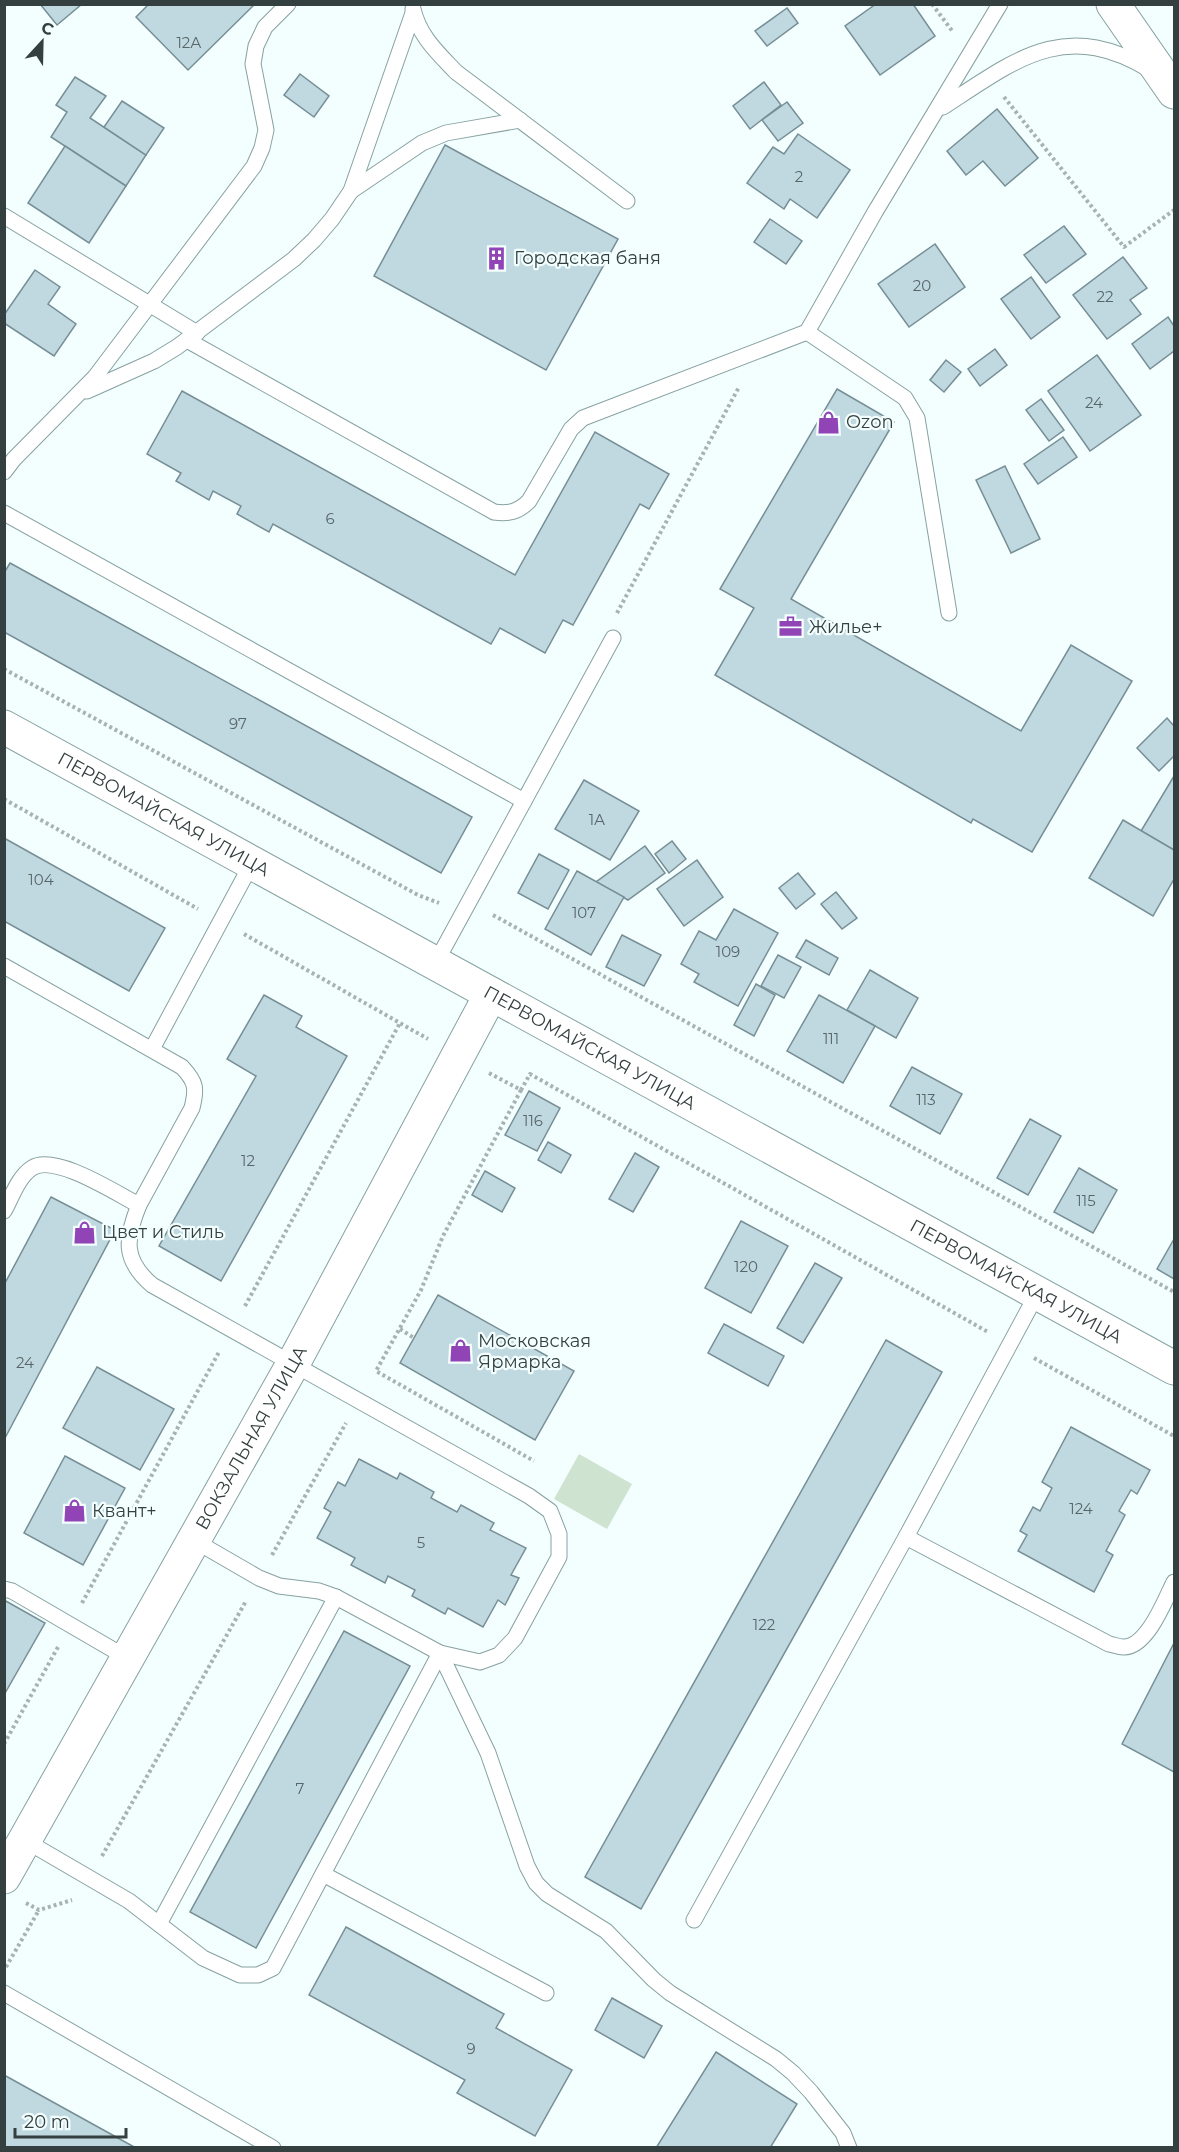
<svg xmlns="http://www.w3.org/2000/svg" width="1179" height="2152" viewBox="0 0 1179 2152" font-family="Montserrat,sans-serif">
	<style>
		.green { fill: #cfe3d1 }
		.building { fill: #c0d9e1; stroke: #768e95; stroke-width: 1.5 }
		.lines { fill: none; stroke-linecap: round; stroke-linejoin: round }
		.lane-casing { stroke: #87a1a1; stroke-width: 17 }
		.secondary-casing { stroke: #87a1a1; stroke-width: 35 }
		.primary-casing { stroke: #87a1a1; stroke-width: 35 }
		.path { stroke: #a7b2b2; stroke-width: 4; stroke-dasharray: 3 3; stroke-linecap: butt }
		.lane { stroke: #fff; stroke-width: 15 }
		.secondary { stroke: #fff; stroke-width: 33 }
		.primary { stroke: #fff; stroke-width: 33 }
		.labels { text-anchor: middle; stroke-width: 4.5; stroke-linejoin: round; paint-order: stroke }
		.number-label { font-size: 15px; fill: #576668 }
		.poi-label { font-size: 18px; fill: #343f3f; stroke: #f3fefe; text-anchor: start }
		.street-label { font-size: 18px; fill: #343f3f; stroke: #f3fefe }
	</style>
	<rect width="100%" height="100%" fill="#f3fefe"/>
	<polygon class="green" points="579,1454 632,1484 607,1529 554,1499"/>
	<g class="building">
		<polygon points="40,4 82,4 57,25"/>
		<polygon points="149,4 255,4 188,70 136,17"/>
		<polygon points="876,4 913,4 935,36 880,75 845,26"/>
		<polygon points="787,8 798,23 767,46 755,31"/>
		<polygon points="300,74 329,96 314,117 284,95"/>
		<polygon points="75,77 106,96 90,118 146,155 126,186 51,137 67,112 56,105"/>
		<polygon points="764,82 781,105 750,129 733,106"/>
		<polygon points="122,101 164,128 146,155 104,127"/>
		<polygon points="787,102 803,123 778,141 762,120"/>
		<polygon points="997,109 1038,158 1005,186 983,161 966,175 947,151"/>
		<polygon points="798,134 850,170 817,218 790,199 784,209 747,183 773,147 784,154"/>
		<polygon points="445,145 618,239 546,370 374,276"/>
		<polygon points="65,146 126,186 89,243 28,203"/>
		<polygon points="770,219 802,241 786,264 754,242"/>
		<polygon points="1064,226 1086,254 1046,283 1024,255"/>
		<polygon points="935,244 965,287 909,327 878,284"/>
		<polygon points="1123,257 1147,288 1130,300 1141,314 1107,339 1073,295"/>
		<polygon points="35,270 60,287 48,304 76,324 54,356 4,323 4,315"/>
		<polygon points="1031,277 1060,317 1031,339 1001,299"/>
		<polygon points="1168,317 1174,326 1174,351 1150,369 1132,344"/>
		<polygon points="995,349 1007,365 980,386 968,369"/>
		<polygon points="1097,355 1141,415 1090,451 1048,391"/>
		<polygon points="946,360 961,372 944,392 930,380"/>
		<polygon points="837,389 894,422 791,599 1021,731 1071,645 1132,681 1032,852 973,819 971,823 715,675 754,608 720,589"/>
		<polygon points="182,391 515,575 595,432 669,474 649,509 640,504 573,625 563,620 545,653 500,628 491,644 273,524 269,532 237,514 241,506 213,491 209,500 176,481 181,473 147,454"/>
		<polygon points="1041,399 1064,430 1049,441 1026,410"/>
		<polygon points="1063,437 1077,457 1038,484 1024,464"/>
		<polygon points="1005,466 1040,539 1011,553 976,480"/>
		<polygon points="10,563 472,817 441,873 4,632 4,573"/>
		<polygon points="1167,718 1174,726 1174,756 1159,771 1137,748"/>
		<polygon points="1174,776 1174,850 1141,831"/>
		<polygon points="584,780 639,811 610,860 555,829"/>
		<polygon points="1123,820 1174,850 1174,879 1153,916 1089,878"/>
		<polygon points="4,838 165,928 129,991 4,921"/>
		<polygon points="672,841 686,859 669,873 655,854"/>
		<polygon points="645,846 665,873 628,900 596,882"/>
		<polygon points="539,854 569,870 548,909 518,893"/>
		<polygon points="697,860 723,897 684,926 657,889"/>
		<polygon points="577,871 624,897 591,955 545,929"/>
		<polygon points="798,873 815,894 796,909 779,888"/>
		<polygon points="836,892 857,918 842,929 821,904"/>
		<polygon points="734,909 778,933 738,1006 694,982 699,974 681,964 699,931 716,940"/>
		<polygon points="622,935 661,955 644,986 606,967"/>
		<polygon points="806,940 838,958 829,975 796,957"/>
		<polygon points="778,955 801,967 784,998 761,986"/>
		<polygon points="870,970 918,998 896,1038 847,1010"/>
		<polygon points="756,984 775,995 754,1036 734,1025"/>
		<polygon points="264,995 302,1016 296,1027 347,1056 221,1281 159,1246 256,1076 227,1059"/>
		<polygon points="819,995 875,1026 843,1083 787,1051"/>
		<polygon points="912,1067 962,1094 940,1134 890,1106"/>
		<polygon points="529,1091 560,1108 537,1151 505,1135"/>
		<polygon points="1030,1119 1061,1136 1028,1195 997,1178"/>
		<polygon points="548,1142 571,1155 561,1173 538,1160"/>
		<polygon points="635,1153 659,1167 633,1212 609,1199"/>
		<polygon points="1079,1168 1117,1190 1093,1233 1054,1212"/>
		<polygon points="485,1171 515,1188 502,1212 472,1195"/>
		<polygon points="51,1197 115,1230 4,1440 4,1285"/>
		<polygon points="741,1221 788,1246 751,1313 705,1288"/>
		<polygon points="1174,1239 1174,1279 1157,1269"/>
		<polygon points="815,1263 842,1278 803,1343 777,1328"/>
		<polygon points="438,1295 574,1371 535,1440 400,1363"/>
		<polygon points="724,1324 784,1356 768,1386 708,1353"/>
		<polygon points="886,1340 942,1372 641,1909 585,1877"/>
		<polygon points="97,1367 174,1409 140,1470 63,1428"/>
		<polygon points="1071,1427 1150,1470 1137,1494 1131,1490 1119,1511 1125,1515 1106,1551 1113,1555 1094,1592 1018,1551 1027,1535 1020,1531 1033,1507 1040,1511 1052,1488 1042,1482"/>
		<polygon points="65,1456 125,1488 83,1565 24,1533"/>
		<polygon points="359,1459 397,1479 400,1473 434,1492 431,1498 457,1512 461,1505 494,1523 490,1530 526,1548 511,1575 519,1578 505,1605 498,1600 483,1627 448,1608 445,1614 412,1596 415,1590 388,1576 385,1583 351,1565 355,1558 317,1538 331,1512 324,1508 338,1482 345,1486"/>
		<polygon points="4,1600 45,1623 4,1695"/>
		<polygon points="344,1631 410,1666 256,1948 190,1912"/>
		<polygon points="1174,1643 1174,1772 1122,1744"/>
		<polygon points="346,1927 504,2014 496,2028 572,2070 535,2136 457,2093 465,2080 309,1995"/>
		<polygon points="612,1998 662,2026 644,2058 595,2030"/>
		<polygon points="716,2052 797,2104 770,2148 656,2148"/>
		<polygon points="4,2075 136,2148 4,2148"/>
	</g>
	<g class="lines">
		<defs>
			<g id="lane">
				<path d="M413,9C419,36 438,53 456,72L627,201"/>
				<path d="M943,107C1015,60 1065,18 1150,70"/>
				<polyline points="351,191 422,143 446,133 520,120"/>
				<polyline points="4,216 197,333"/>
				<polyline points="807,332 905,398 917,418 949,613"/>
				<path d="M187,340L494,512C509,514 518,512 529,501L571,429L583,418L807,332L875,212L1000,4"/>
				<polyline points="87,391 154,361 177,347 294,259 314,240 332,219 351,191 413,13"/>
				<polyline points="4,472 14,459 95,377 254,166 262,148 266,130 253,64 256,46 265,27 288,4"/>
				<polyline points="4,513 524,801"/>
				<polyline points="435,964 613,638"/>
				<path d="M4,966L182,1067C196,1082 197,1088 192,1108L139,1205C117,1194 55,1153 32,1168C18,1177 12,1197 4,1211"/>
				<polyline points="152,1049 252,863"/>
				<path d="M139,1205C125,1239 123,1260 152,1285L529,1496L550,1511L559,1534V1557L515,1638L499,1655L480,1662L440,1653L336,1597L319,1591L279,1586L259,1578L195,1541"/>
				<path d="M906,1537L1109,1644C1114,1645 1119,1647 1123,1647C1147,1648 1165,1600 1174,1582"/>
				<polyline points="4,1589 12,1591 129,1659"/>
				<polyline points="440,1653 488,1753 527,1866 536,1883 547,1894 606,1931 654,1980 670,1993 776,2059 793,2073 811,2092 843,2133 849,2148"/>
				<polyline points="26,1841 129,1901 203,1958 240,1975 258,1975 273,1968 440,1653"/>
				<polyline points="323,1874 546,1993"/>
				<polyline points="694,1920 906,1537 1038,1292"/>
				<polyline points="159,1924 336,1597"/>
				<polyline points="4,1993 273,2148"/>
			</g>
			<g id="secondary">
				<polyline points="1113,4 1174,92"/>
				<path id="s1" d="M4,1877L293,1364L491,994"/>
			</g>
			<g id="primary">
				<path id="s2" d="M4,727L1174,1368"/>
			</g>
		</defs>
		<use href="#lane" class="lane-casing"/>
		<use href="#secondary" class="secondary-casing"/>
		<use href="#primary" class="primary-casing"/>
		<g class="path">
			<polyline points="932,4 953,32"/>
			<polyline points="1004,97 1124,247 1174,210"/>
			<polyline points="617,613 739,387"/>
			<polyline points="4,669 418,895 439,903"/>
			<polyline points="4,799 198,909"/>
			<polyline points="493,915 1174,1292"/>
			<polyline points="244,934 428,1039"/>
			<polyline points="489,1073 521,1090 530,1074 988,1332"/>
			<polyline points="521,1090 443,1236 421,1290 376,1371 534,1461"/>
			<polyline points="245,1306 400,1023"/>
			<polyline points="400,1329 414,1338"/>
			<polyline points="1034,1358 1174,1436"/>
			<polyline points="272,1555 346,1423"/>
			<polyline points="82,1603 219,1352"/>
			<polyline points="4,1744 58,1647"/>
			<polyline points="102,1856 246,1601"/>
			<polyline points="26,1903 39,1910 72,1900"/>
			<polyline points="6,1967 39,1910"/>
		</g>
		<use href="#lane" class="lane"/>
		<use href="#secondary" class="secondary"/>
		<use href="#primary" class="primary"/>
	</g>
	<defs>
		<symbol id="building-bare" viewBox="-9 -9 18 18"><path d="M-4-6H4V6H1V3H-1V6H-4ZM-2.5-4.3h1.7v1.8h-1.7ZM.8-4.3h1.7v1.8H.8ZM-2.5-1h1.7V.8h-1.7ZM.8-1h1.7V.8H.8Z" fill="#9144b5" stroke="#f3fefe" stroke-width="2.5" paint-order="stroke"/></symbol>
		<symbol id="shop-bare" viewBox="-9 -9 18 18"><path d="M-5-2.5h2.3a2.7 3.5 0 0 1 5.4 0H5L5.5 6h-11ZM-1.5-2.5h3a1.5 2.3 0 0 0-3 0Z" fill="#9144b5" stroke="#f3fefe" stroke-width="2.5" paint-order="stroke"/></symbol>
		<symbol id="office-bare" viewBox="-9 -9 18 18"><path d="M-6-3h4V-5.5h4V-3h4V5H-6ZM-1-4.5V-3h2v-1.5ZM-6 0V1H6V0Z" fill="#9144b5" stroke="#f3fefe" stroke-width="2.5" paint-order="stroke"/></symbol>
	</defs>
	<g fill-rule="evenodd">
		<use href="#building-bare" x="480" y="242" width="33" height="33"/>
		<use href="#shop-bare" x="812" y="406" width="33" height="33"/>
		<use href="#office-bare" x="774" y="610" width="33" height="33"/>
		<use href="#shop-bare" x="68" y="1216" width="33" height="33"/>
		<use href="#shop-bare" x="444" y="1334" width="33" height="33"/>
		<use href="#shop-bare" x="58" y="1494" width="33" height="33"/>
	</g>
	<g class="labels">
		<g class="number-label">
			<text x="189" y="48">12А</text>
			<text x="799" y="182">2</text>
			<text x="922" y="291">20</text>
			<text x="1105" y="302">22</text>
			<text x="1094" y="408">24</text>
			<text x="330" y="524">6</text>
			<text x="238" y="729">97</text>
			<text x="597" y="825">1А</text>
			<text x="41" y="885">104</text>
			<text x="584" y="918">107</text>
			<text x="728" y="957">109</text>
			<text x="831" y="1044">111</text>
			<text x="926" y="1105">113</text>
			<text x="533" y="1126">116</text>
			<text x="248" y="1166">12</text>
			<text x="1086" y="1206">115</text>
			<text x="746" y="1272">120</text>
			<text x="25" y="1368">24</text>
			<text x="1081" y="1514">124</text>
			<text x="421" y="1548">5</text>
			<text x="764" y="1630">122</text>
			<text x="300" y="1794">7</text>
			<text x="471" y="2054">9</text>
		</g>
		<g class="poi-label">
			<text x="514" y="264">Городская баня</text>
			<text x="846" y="428">Ozon</text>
			<text x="809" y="633">Жилье+</text>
			<text x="102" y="1238">Цвет и Стиль</text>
			<text x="478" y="1347">Московская<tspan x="478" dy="21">Ярмарка</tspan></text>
			<text x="92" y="1517">Квант+</text>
		</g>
		<g class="street-label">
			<text dy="6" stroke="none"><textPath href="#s2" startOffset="182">ПЕРВОМАЙСКАЯ УЛИЦА</textPath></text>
			<text dy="6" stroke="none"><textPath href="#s2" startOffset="668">ПЕРВОМАЙСКАЯ УЛИЦА</textPath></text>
			<text dy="6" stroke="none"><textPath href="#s2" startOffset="1154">ПЕРВОМАЙСКАЯ УЛИЦА</textPath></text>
			<text dy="6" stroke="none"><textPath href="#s1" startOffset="504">ВОКЗАЛЬНАЯ УЛИЦА</textPath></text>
		</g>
	</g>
	<rect width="1179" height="2152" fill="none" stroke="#343f3f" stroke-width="12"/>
	<g transform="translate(42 42) rotate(22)" stroke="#f3fefe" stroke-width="4.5" paint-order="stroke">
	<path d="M0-4.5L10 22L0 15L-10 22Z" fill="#343f3f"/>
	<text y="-9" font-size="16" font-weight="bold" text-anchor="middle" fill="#343f3f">С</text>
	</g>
	<path d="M15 2128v9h111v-9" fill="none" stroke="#343f3f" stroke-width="3"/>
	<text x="24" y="2128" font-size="18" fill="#343f3f" stroke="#f3fefe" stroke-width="4.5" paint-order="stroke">20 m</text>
</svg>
